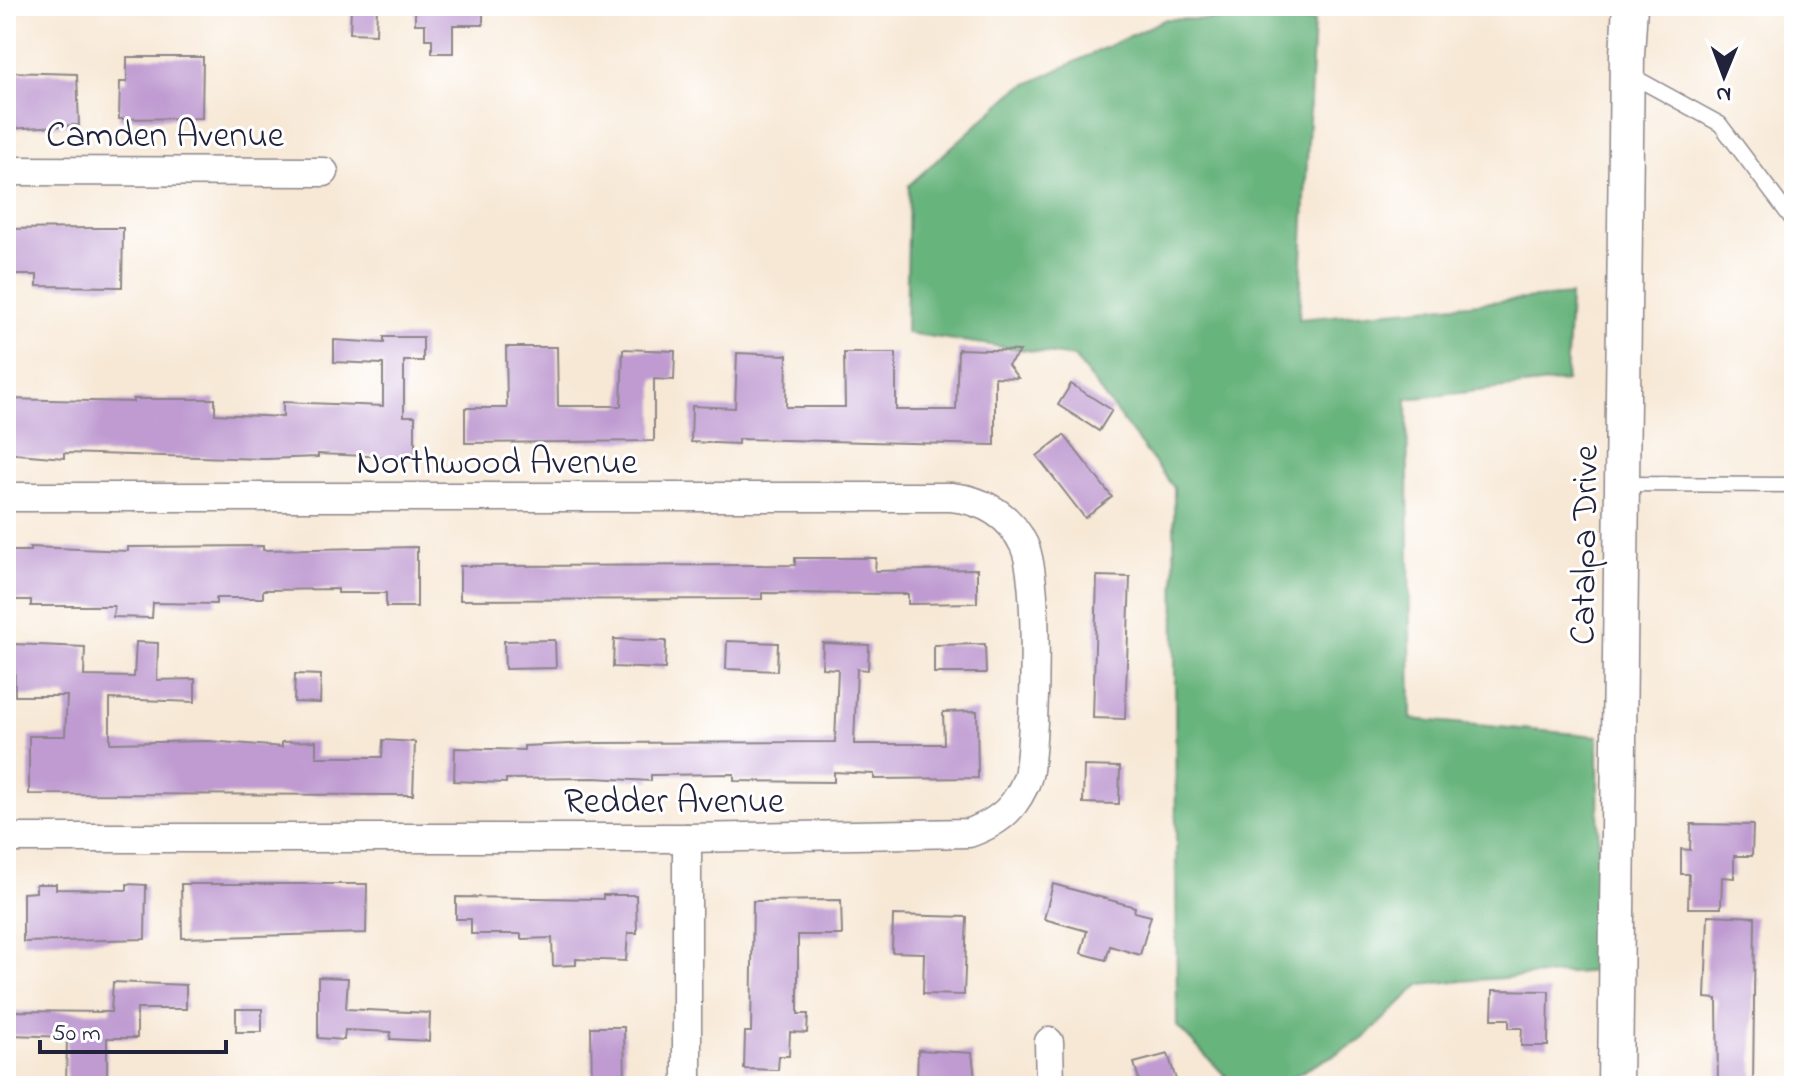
<svg xmlns="http://www.w3.org/2000/svg" width="1800" height="1092" viewBox="0 0 1800 1092" font-family="'Indie Flower',sans-serif">
	<style>
		.forest { fill: #68b47d; stroke: #456b5c; stroke-width: 2 }
		.building { fill: #bf9bd1 }
		.lines { fill: none; stroke-linecap: round; stroke-linejoin: round }
		.service-casing { stroke: #8c8588; stroke-width: 17 }
		.minor-casing { stroke: #8c8588; stroke-width: 31 }
		.tertiary-casing { stroke: #8c8588; stroke-width: 37 }
		.service { stroke: #fff; stroke-width: 14 }
		.minor { stroke: #fff; stroke-width: 28 }
		.tertiary { stroke: #fff; stroke-width: 34 }
		.labels { text-anchor: middle; stroke-width: 6; stroke-linejoin: round; paint-order: stroke }
		.street-label { font-size: 36px; fill: #22223b; stroke: #fff }
	</style>
	<rect width="100%" height="100%" fill="#fff"/>
	<filter id="ink" filterUnits="userSpaceOnUse"><feTurbulence type="fractalNoise" baseFrequency=".0125" numOctaves="2"/><feDisplacementMap in="SourceGraphic" scale="16" xChannelSelector="R" yChannelSelector="G"/><feConvolveMatrix kernelMatrix="1 2 1 2 8 2 1 2 1" color-interpolation-filters="sRGB"/></filter>
	<filter id="wash" filterUnits="userSpaceOnUse"><feTurbulence type="fractalNoise" baseFrequency=".006" numOctaves="4" result="noise"/><feDisplacementMap in="SourceGraphic" scale="32" xChannelSelector="R" yChannelSelector="G"/><feGaussianBlur stdDeviation="1.8" result="paint"/><feColorMatrix in="noise" values="0 0 0 0 0 0 0 0 0 0 0 0 0 0 0 0 0 1.4 0 .05"/><feComposite in="paint" operator="in"/></filter>
	<g filter="url(#wash)">
		<rect width="100%" height="100%" fill="#f7e8d5"/>
		<polygon class="forest" points="1166,19 1314,21 1299,319 1570,295 1566,381 1407,399 1411,719 1598,736 1599,971 1420,984 1362,1040 1275,1086 1235,1086 1177,1026 1174,488 1074,357 906,333 909,185 1017,89"/>
		<g id="blocks">
			<g class="building">
				<polygon points="351,6 377,6 376,34 350,33"/>
				<polygon points="415,6 483,6 483,25 453,25 453,53 432,53 432,39 425,39 425,24 415,24"/>
				<polygon points="127,57 203,57 202,118 119,119 120,82 127,82"/>
				<polygon points="6,72 77,74 79,125 7,129"/>
				<polygon points="94,228 123,228 122,287 37,286 37,275 6,275 6,229"/>
				<polygon points="384,337 423,337 423,361 404,361 404,416 415,416 415,458 318,454 318,457 266,459 64,453 64,458 6,453 6,399 133,402 133,399 215,399 215,414 283,417 283,402 383,406 383,364 334,362 334,340 384,343"/>
				<polygon points="506,347 557,347 558,406 621,406 623,349 675,351 674,380 654,379 654,441 465,443 465,408 507,408"/>
				<polygon points="958,349 1020,351 1008,365 1018,378 995,377 995,445 738,439 738,444 691,442 692,406 735,408 737,353 787,355 786,407 845,407 844,353 896,353 896,410 956,410"/>
				<polygon points="1071,384 1112,410 1099,431 1058,405"/>
				<polygon points="1064,435 1112,497 1085,518 1037,456"/>
				<polygon points="263,546 263,550 417,547 417,607 386,607 386,593 338,593 338,589 263,590 263,598 216,598 216,604 153,603 152,618 113,617 114,606 31,606 31,600 6,600 6,551 30,551 30,547 128,551 128,547"/>
				<polygon points="795,558 876,558 875,571 977,569 977,603 908,604 908,594 762,593 762,599 460,600 460,566 795,565"/>
				<polygon points="1097,576 1130,577 1125,719 1093,718"/>
				<polygon points="614,639 666,641 665,669 613,667"/>
				<polygon points="555,640 556,668 505,669 504,641"/>
				<polygon points="727,641 778,643 777,671 726,669"/>
				<polygon points="136,642 158,643 157,680 195,679 195,702 110,699 110,743 208,741 282,747 282,742 316,741 316,757 382,757 383,740 415,742 413,795 29,794 29,736 65,736 67,696 15,696 14,644 85,647 84,676 134,677"/>
				<polygon points="823,643 869,645 868,670 857,669 854,744 944,744 943,712 977,711 978,778 874,779 874,774 834,772 834,782 734,781 734,774 651,775 651,781 594,778 506,779 506,783 454,781 455,748 524,750 524,746 595,743 835,742 838,669 822,668"/>
				<polygon points="985,644 986,673 934,673 934,645"/>
				<polygon points="295,674 321,675 320,703 294,702"/>
				<polygon points="1084,766 1120,767 1119,804 1083,803"/>
				<polygon points="1691,824 1753,825 1752,856 1734,856 1734,878 1722,877 1721,908 1688,908 1689,874 1681,874 1681,849 1690,850"/>
				<polygon points="36,884 56,884 56,889 127,890 127,884 146,885 145,939 23,942 23,893 36,892"/>
				<polygon points="181,884 367,884 366,933 182,938"/>
				<polygon points="1053,884 1135,907 1134,912 1151,916 1140,955 1110,946 1106,960 1081,953 1087,931 1044,919"/>
				<polygon points="603,895 636,895 637,933 628,933 626,961 576,959 576,965 553,966 552,938 521,939 521,934 471,934 471,919 456,919 456,897 603,899"/>
				<polygon points="841,900 842,935 798,935 798,1014 808,1014 807,1033 790,1032 789,1056 779,1056 778,1070 744,1069 745,1032 751,1032 753,901"/>
				<polygon points="893,915 967,917 964,995 923,994 924,953 892,952"/>
				<polygon points="1708,915 1755,917 1753,1084 1718,1086 1717,999 1705,998"/>
				<polygon points="318,977 348,978 346,1009 430,1013 429,1041 390,1039 391,1032 345,1030 344,1040 318,1038"/>
				<polygon points="113,982 186,985 186,1009 137,1009 137,1038 107,1038 107,1086 66,1086 67,1037 11,1035 11,1011 111,1012"/>
				<polygon points="1493,990 1549,991 1548,1046 1521,1046 1522,1028 1509,1028 1509,1019 1492,1019"/>
				<rect x="236" y="1009" width="26" height="23"/>
				<polygon points="591,1027 624,1027 625,1086 592,1086"/>
				<polygon points="918,1050 972,1053 976,1086 917,1083"/>
				<polygon points="1168,1054 1178,1086 1141,1086 1134,1063"/>
			</g>
		</g>
	</g>
	<g filter="url(#ink)">
		<use href="#blocks" fill-opacity="0" stroke="#8c8588" stroke-width="2"/>
		<g class="lines">
			<defs>
				<g id="service">
					<polyline points="1627,73 1720,124 1794,222"/>
					<polyline points="1623,484 1794,485"/>
				</g>
				<g id="minor">
					<polyline points="6,171 324,172"/>
					<path d="M6,497H951C983,500 1010,515 1024,545C1040,580 1035,727 1029,770C1028,780 1020,795 1014,803C1003,818 986,827 969,833L687,838H6"/>
					<polyline points="1049,1042 1050,1086"/>
					<polyline points="687,1086 687,838"/>
				</g>
				<polyline id="tertiary" points="1615,1086 1627,55 1630,6"/>
			</defs>
			<use href="#service" class="service-casing"/>
			<use href="#minor" class="minor-casing"/>
			<use href="#tertiary" class="tertiary-casing"/>
			<use href="#service" class="service"/>
			<use href="#minor" class="minor"/>
			<use href="#tertiary" class="tertiary"/>
		</g>
	</g>
	<g class="labels">
		<g class="street-label">
			<text x="165" y="146">Camden Avenue</text>
			<text x="497" y="473">Northwood Avenue</text>
			<text transform="translate(1582 545) rotate(-89)" y="13">Catalpa Drive</text>
			<text x="674" y="812">Redder Avenue</text>
		</g>
	</g>
	<rect width="1800" height="1092" fill="none" stroke="#fff" stroke-width="32"/>
	<g transform="translate(1724 76) rotate(181)" stroke="#ffffff" stroke-width="6" paint-order="stroke">
	<path d="M0-6L14 30L0 20L-14 30Z" fill="#22223b"/>
	<text y="-12" font-size="22" font-weight="bold" text-anchor="middle" fill="#22223b">N</text>
	</g>
	<path d="M40 1040v12h186v-12" fill="none" stroke="#22223b" stroke-width="4"/>
	<text x="52" y="1040" font-size="24" fill="#22223b" stroke="#ffffff" stroke-width="6" paint-order="stroke">50 m</text>
</svg>
